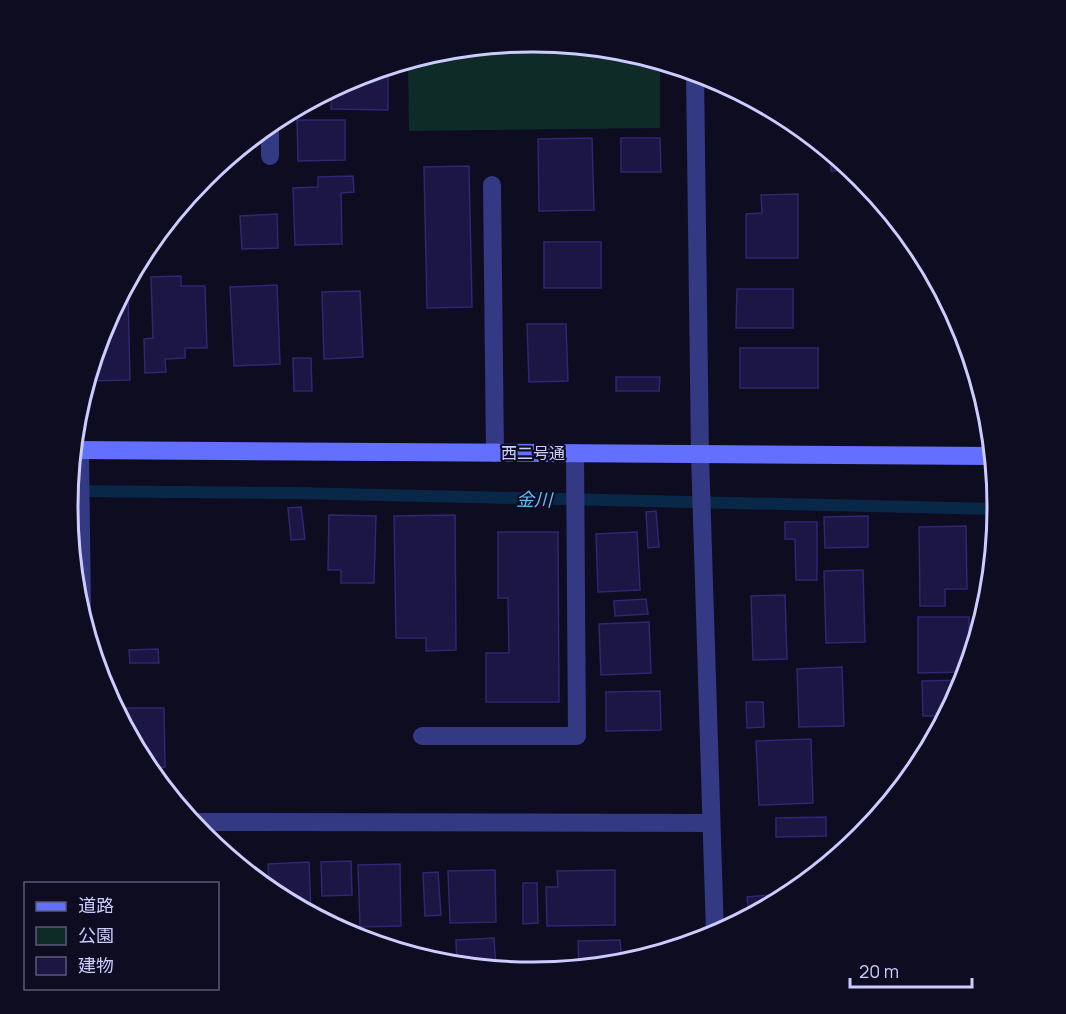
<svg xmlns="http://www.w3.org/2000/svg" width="1066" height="1014" viewBox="0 0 1066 1014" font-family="Manrope,'Noto Sans JP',sans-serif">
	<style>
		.green { fill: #0e2b27 }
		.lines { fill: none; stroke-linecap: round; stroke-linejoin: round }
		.stream { stroke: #092847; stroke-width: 12 }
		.building { fill: #1b1643; stroke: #2e2771; stroke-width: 1.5 }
		.lane { stroke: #333983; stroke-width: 18 }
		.street { stroke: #333983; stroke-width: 18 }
		.secondary { stroke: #6370ff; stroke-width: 18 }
		.labels { text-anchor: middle; stroke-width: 4.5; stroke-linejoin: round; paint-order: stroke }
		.street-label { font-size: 16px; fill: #ccf; stroke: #0d0c21 }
		.water-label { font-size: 18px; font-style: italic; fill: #5ac4ff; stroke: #0d0c21 }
		.rim { fill: none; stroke: #ccf; stroke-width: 3 }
	</style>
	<rect width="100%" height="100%" fill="#0d0c21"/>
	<polygon class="green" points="533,42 624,51 660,62 660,128 409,131 408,61 443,51"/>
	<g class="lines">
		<polyline class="stream" points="70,491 296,493 998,509"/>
	</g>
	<g class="building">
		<polygon points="388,67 388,110 331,109 332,90 355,77"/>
		<polygon points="297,120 345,120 345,160 298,161"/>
		<polygon points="592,138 594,210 539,211 538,139"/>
		<polygon points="621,138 660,138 661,172 621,172"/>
		<polygon points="831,153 852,170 831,171"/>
		<polygon points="469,166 472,307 427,308 424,167"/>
		<polygon points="353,176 354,192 341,193 342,244 295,245 293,188 318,187 318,177"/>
		<polygon points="798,194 798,258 746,258 746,214 762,213 761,195"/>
		<polygon points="277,214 278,248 242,249 240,216"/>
		<rect x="544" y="242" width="57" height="46"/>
		<polygon points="181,276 181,286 205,286 207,348 185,348 185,358 165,359 166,372 145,373 144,339 153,338 151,277"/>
		<polygon points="277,285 280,364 234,366 230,287"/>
		<polygon points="737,289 793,289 793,328 736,328"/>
		<polygon points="124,291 128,291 130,380 88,381 104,329"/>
		<polygon points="360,291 363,357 324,359 322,292"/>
		<polygon points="527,324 566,324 568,381 529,382"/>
		<rect x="740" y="348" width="78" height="40"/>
		<polygon points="293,358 311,358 312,391 294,391"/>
		<polygon points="616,377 660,377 659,391 616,391"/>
		<polygon points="301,507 305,539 291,540 288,508"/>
		<polygon points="656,511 659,547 648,548 646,512"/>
		<polygon points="329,515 376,516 374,583 341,583 341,570 328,570"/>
		<polygon points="455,515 456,650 426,651 426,638 396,638 394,516"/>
		<polygon points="868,516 868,547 825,548 824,517"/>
		<polygon points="785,522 817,522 817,580 796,580 795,539 785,539"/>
		<polygon points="966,526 967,589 945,589 945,606 920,606 919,527"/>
		<polygon points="498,532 558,532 559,702 486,702 486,653 509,653 508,598 498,598"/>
		<polygon points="637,532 640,590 598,592 596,534"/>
		<polygon points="863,570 865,642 826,643 824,571"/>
		<polygon points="785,595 787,659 753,660 751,596"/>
		<polygon points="646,599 648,614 615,616 614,601"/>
		<polygon points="982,604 987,604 982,621"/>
		<polygon points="918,617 969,617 969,664 966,672 918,673"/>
		<polygon points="649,622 651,673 601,675 599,624"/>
		<polygon points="158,649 159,663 130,663 129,650"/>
		<polygon points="842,667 844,726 799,727 797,669"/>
		<polygon points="964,680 946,716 923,716 922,681"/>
		<polygon points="660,691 661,730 606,731 606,692"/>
		<polygon points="746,702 763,702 764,727 747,728"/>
		<polygon points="117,708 164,708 165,767 148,768 146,765"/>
		<polygon points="811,739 813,803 759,805 756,741"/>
		<polygon points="163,775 163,786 155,776"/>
		<polygon points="826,817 826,836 776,837 776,818"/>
		<polygon points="351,861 352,895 322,896 321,862"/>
		<polygon points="309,862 311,913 269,889 268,864"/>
		<polygon points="400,864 401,926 360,927 358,865"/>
		<polygon points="495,870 496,922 450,923 448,871"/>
		<polygon points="615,870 615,925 547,926 546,887 558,887 557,871"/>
		<polygon points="438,872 441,915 425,916 423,873"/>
		<polygon points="523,883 537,883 538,923 523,924"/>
		<polygon points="784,894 785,897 749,916 747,897"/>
		<polygon points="494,938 496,968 457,964 456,940"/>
		<polygon points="620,940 622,963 579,967 578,941"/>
	</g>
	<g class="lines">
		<g class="lane">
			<polyline points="270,124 270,156"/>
			<polyline points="492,185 495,453"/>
			<polyline points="422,736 577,736 575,453"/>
		</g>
		<g class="street">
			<polyline points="695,73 700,455 715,934"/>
			<polyline points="80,450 82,613"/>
			<polyline points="193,822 711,823"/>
		</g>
		<polyline class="secondary" points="74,450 993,456"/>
	</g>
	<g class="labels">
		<g class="street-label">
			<text x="533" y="459">西二号通</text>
		</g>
		<g class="water-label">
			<text transform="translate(534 500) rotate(1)" y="6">金川</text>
		</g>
	</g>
	<path d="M0 0H1066V1014H0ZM532 52H533A454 454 0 0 1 987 506V508A454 454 0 0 1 533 962H532A454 454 0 0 1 78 508V506A454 454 0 0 1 532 52Z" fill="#0d0c21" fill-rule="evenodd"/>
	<path class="rim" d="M532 52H533A454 454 0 0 1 987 506V508A454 454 0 0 1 533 962H532A454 454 0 0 1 78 508V506A454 454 0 0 1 532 52Z"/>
	<rect x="24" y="882" width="195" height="108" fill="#0d0c21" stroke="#59597a" stroke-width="1.5"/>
	<rect x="36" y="902" width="30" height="9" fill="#6370ff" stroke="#59597a" stroke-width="1.5"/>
	<text x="78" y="912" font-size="18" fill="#ccccff">道路</text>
	<rect x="36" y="927" width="30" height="18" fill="#0e2b27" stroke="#59597a" stroke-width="1.5"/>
	<text x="78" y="942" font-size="18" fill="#ccccff">公園</text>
	<rect x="36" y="957" width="30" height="18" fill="#1b1643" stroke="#59597a" stroke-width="1.5"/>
	<text x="78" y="972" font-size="18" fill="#ccccff">建物</text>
	<path d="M850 978v9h122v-9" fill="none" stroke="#ccccff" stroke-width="3"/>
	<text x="859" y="978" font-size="18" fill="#ccccff" stroke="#0d0c21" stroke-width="4.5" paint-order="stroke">20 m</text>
</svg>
